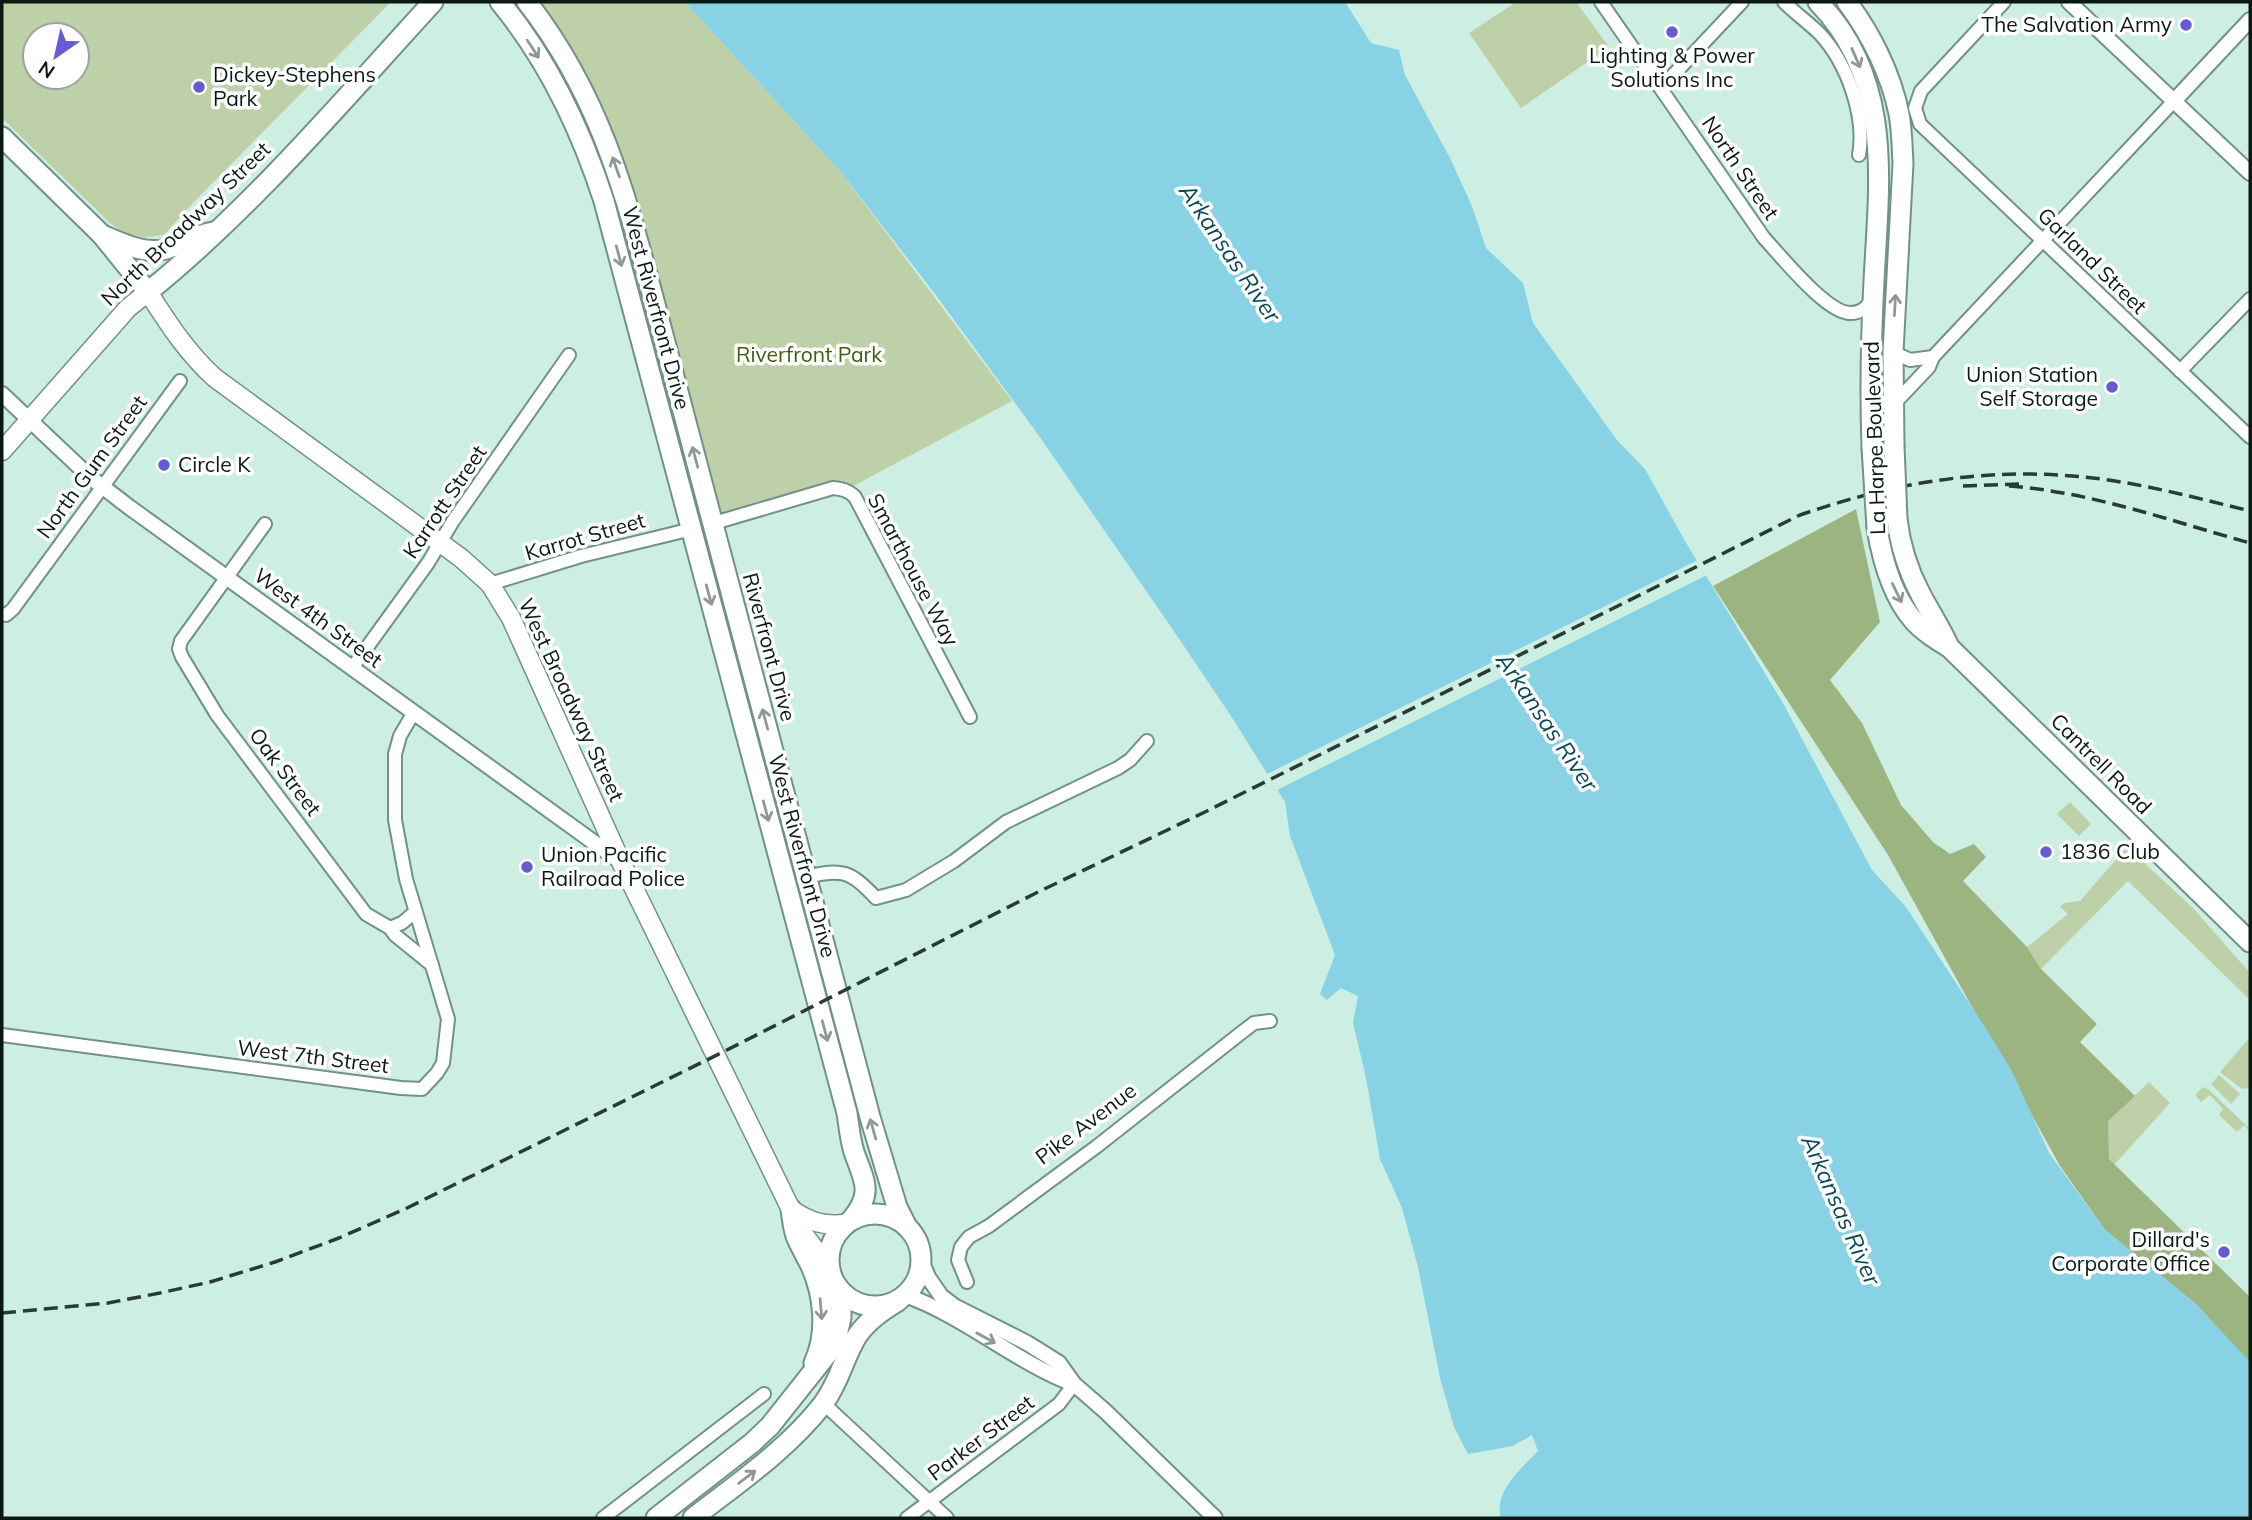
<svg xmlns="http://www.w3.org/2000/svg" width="2252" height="1520" viewBox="0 0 2252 1520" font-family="Mulish,sans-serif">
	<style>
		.green { fill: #bed0a7; fill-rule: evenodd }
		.forest { fill: #9cb47f }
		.water { fill: #88d2e5 }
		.pier { fill: #cdefe3 }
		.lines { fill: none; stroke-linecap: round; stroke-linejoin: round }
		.minor-casing { stroke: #729187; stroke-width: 16 }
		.tertiary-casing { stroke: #729187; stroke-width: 18 }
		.secondary-casing { stroke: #729187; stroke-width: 21 }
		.primary-casing { stroke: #729187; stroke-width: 23 }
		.minor { stroke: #fff; stroke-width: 12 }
		.tertiary { stroke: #fff; stroke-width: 14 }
		.secondary { stroke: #fff; stroke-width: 18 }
		.primary { stroke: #fff; stroke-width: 19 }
		.rail { stroke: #2a3b35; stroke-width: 3.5; stroke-dasharray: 14 7; stroke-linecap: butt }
		.primary-bridge-casing { stroke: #729187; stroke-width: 23; stroke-linecap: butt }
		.primary-bridge { stroke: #fff; stroke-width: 19 }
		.oneway { stroke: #919795 }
		.poi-dot { fill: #655bd4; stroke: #fff; stroke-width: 2.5 }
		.labels { text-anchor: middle; stroke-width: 7; stroke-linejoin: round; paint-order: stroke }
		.poi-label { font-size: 21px; fill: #0b1814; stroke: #fff; text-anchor: start }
		.street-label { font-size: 21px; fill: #0b1814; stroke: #fff }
		.park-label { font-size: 21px; fill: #405c0a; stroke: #fff }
		.water-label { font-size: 23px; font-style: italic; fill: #044956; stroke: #fff }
	</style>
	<rect width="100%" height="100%" fill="#cdefe3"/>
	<g class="green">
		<path d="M2,2H391L191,205L164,235L132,239L110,223L2,118ZM35,35H77V77H35Z"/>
		<polygon points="523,2 685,2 840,171 1012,401 846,490 714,523 631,214 578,81"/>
		<polygon points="1516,2 1576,2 1609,47 1521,108 1469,33"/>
		<polygon points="2070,802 2091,824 2079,836 2057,814"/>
		<polygon points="2127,847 2194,909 2250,973 2250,1000 2128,881 2041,969 2027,947 2068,914 2060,907 2064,903 2080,901"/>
		<polygon points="2250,1037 2250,1088 2242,1089 2220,1072"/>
		<polygon points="2219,1075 2240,1094 2231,1104 2211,1084"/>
		<polygon points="2149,1082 2170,1103 2114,1165 2109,1159 2108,1121"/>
		<polygon points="2203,1087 2209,1090 2250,1129 2250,1132 2244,1125 2237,1132 2219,1115 2223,1109 2210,1095 2201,1102 2195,1095"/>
	</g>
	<polygon class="forest" points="1856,509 1880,622 1830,680 1862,723 1901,805 1933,842 1950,854 1974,844 1986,857 1963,881 2027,947 2041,969 2097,1024 2080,1042 2135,1096 2108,1121 2109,1159 2250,1297 2250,1364 2197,1305 2105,1230 2060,1166 1888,855 1713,586"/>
	<path class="water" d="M685,2H1345L1371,43L1399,50L1405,75L1450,158L1472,206L1486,248L1523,283L1533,323L1617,440L1645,469L1685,541L1784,705L1872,870L1906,907L1985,1027L2012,1071L2049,1153L2105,1230L2197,1305L2250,1362V1518H1501C1493,1492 1522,1468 1538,1451L1532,1435L1513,1446L1468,1454L1454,1427L1440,1378L1418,1267L1402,1208L1380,1159L1366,1078L1353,1023L1358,996L1341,988L1327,1000L1320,994L1335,955L1290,836L1285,802L1231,716L1169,624L1037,433L935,294L840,171Z"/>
	<polygon class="pier" points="1700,559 1709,574 1275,791 1265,775"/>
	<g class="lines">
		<defs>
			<g id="minor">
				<path d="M1601,2L1764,238C1781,256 1827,314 1851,313C1862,313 1868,306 1873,298"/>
				<path d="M1784,2C1795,13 1809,23 1820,34C1847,63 1866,116 1859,155"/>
				<polyline points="2004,2 1921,91 1915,108 1920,124 2250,437"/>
				<polyline points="1661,88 1742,2"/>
				<polyline points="1893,352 1910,360 1933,357"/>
				<polyline points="2180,371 2250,299"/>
				<polyline points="1893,405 1929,367 1933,357 2174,101"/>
				<path d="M714,523L833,488C842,489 848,490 855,497L970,717"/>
				<polyline points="265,524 181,641 179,649 182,657 217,715 366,914 390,928 395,935 432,965"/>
				<polyline points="490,584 581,556 692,529"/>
				<polyline points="2,614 6,615 13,609 180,381"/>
				<polyline points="352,668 428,563 453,521 569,355"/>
				<path d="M806,877C843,868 850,871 876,898L906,890L954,861L1006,822L1118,768L1130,760L1147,741"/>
				<polyline points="390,928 402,923 415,912"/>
				<polyline points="2,1035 401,1088 422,1089 437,1073 443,1063 448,1019 406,879 395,820 395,754 400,736 414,712"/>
				<polyline points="967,1282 958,1260 961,1247 969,1237 989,1226 1096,1147 1241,1033 1254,1023 1270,1021"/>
				<polyline points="823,1403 947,1518"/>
				<polyline points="603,1518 764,1394"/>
				<polyline points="907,1518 1059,1404 1074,1384"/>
			</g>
			<g id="tertiary">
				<polyline points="2069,2 2250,173"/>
				<polyline points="2174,101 2250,20"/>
				<polyline points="2,394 90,477 129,507 621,862"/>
				<polyline points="921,1260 928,1277 941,1296 954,1306 1027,1343 1059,1363 1074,1384 1105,1411 1215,1518"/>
				<path d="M905,1295C964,1316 1014,1361 1073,1384"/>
			</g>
			<g id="secondary">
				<path d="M2,451L128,308L148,292C168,323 187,353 215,378L461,558L490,584L511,618L621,862L802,1232L830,1269"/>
				<path d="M792,1210C810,1222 823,1226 844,1224"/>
			</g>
			<g id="primary">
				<path d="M500,2C548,60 581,130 604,201L847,1113C849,1126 850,1139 854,1152C864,1181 874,1192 852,1219"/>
				<path d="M527,2C598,93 624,188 653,297C669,358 685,419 701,479C758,692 814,905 870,1117L897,1207L907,1227"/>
				<path d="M1818,2C1894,80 1879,182 1874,281C1871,337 1870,391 1872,447"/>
				<path d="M1847,2C1871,34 1891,74 1899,114C1902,130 1902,146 1903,163L1893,352L1894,446"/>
				<path d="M2,137L102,235L148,292C253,207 342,101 433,2"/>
				<path d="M102,235C122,243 144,255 166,249C183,244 193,236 213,232"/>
				<path d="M1897,519C1900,545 1908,570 1920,593C1929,611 1941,628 1949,647"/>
				<path d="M1877,528C1882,559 1892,596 1914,621C1924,632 1937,640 1950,648L2250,942"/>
				<path d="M791,1209C792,1218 793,1227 796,1236C800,1246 806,1256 811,1266C824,1295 828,1333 814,1363"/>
				<circle cx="875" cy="1260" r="46"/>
				<polyline points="656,1518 752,1443 770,1426 835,1344 841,1318 841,1307 833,1280"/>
				<path d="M693,1518C738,1483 787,1450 823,1404C840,1381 843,1359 857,1336C868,1320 882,1311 898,1301"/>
			</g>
		</defs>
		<use href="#minor" class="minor-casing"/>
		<use href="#tertiary" class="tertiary-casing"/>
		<use href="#secondary" class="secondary-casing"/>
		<use href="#primary" class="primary-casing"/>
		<use href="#minor" class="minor"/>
		<use href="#tertiary" class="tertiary"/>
		<use href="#secondary" class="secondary"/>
		<use href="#primary" class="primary"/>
		<g class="rail">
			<polyline points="1963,486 2019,484"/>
			<path d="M2009,486C2091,492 2171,521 2250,543"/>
			<path d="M2,1313L108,1303L160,1293L210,1282L275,1262L339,1238L407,1208L725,1051L1036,893L1207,811L1800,515C1904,479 2005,464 2115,481C2160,488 2205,500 2250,511"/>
		</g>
		<defs>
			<g id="primary-bridge">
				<polyline points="1894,446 1897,519"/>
				<polyline points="1872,447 1877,528"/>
			</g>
		</defs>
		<use href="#primary-bridge" class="primary-bridge-casing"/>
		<use href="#primary-bridge" class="primary-bridge"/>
	</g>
	<defs><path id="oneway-shaft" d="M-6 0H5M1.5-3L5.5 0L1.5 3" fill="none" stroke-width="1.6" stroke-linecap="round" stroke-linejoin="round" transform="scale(1.75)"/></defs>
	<g class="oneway">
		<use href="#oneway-shaft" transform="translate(533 49) rotate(57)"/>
		<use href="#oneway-shaft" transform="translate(1856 58) rotate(66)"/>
		<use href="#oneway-shaft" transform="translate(616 167) rotate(-109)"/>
		<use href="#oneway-shaft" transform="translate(619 256) rotate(75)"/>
		<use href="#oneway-shaft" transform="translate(1895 305) rotate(-87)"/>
		<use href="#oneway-shaft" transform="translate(695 457) rotate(-105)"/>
		<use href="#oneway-shaft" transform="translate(1897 593) rotate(64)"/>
		<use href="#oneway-shaft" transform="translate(709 595) rotate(75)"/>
		<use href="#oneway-shaft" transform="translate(765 719) rotate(-105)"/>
		<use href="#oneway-shaft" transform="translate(766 811) rotate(75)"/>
		<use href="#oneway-shaft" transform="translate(825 1031) rotate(75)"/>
		<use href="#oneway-shaft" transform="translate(873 1129) rotate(-106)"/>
		<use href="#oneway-shaft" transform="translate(821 1309) rotate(85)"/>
		<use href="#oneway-shaft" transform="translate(986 1338) rotate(29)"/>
		<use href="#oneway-shaft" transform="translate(747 1477) rotate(-37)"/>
	</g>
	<g class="poi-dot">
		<circle cx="2186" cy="25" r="7"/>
		<circle cx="1672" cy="32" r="7"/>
		<circle cx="199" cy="87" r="7"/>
		<circle cx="2112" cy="387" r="7"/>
		<circle cx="164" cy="465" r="7"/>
		<circle cx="2046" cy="852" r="7"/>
		<circle cx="527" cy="867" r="7"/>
		<circle cx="2224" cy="1252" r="7"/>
	</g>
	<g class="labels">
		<g class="poi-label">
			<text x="2172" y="32" text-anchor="end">The Salvation Army</text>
			<text x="1672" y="63" text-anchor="middle">Lighting &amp; Power<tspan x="1672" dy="24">Solutions Inc</tspan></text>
			<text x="213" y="82">Dickey-Stephens<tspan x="213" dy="24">Park</tspan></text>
			<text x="2098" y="382" text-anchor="end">Union Station<tspan x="2098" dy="24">Self Storage</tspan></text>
			<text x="178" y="472">Circle K</text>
			<text x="2060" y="859">1836 Club</text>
			<text x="541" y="862">Union Pacific<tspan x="541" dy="24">Railroad Police</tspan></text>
			<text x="2210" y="1247" text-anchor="end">Dillard's<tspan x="2210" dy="24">Corporate Office</tspan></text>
		</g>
		<g class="street-label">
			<text transform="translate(1740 168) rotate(56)" y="7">North Street</text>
			<text transform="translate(186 224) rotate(-44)" y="7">North Broadway Street</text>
			<text transform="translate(2092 261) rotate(44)" y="7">Garland Street</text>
			<text transform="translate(656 308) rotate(75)" y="7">West Riverfront Drive</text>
			<text transform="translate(1875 438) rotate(-92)" y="7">La Harpe Boulevard</text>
			<text transform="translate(92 467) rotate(-54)" y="7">North Gum Street</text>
			<text transform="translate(445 502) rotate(-56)" y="7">Karrott Street</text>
			<text transform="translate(585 537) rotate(-16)" y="7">Karrot Street</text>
			<text transform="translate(913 570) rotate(62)" y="7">Smarthouse Way</text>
			<text transform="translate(318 618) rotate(36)" y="7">West 4th Street</text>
			<text transform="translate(769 647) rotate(75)" y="7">Riverfront Drive</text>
			<text transform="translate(571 700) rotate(65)" y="7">West Broadway Street</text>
			<text transform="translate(2101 764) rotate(45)" y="7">Cantrell Road</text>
			<text transform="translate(285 772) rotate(53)" y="7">Oak Street</text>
			<text transform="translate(802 856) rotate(75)" y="7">West Riverfront Drive</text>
			<text transform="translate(313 1057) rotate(7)" y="7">West 7th Street</text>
			<text transform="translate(1086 1124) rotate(-37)" y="7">Pike Avenue</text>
			<text transform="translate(981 1438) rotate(-37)" y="7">Parker Street</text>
		</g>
		<g class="park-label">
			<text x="809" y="362">Riverfront Park</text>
		</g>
		<g class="water-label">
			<text transform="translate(1230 253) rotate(56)" y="8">Arkansas River</text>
			<text transform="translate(1547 722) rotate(56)" y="8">Arkansas River</text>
			<text transform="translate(1841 1210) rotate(66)" y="8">Arkansas River</text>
		</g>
	</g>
	<rect width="2252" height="1520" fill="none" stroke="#0b1814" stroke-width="7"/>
	<g transform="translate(56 56) rotate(214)"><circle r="33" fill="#ffffff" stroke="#9da3a1" stroke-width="2"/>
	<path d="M0-5L12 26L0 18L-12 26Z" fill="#655bd4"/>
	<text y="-10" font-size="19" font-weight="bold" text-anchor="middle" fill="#0b1814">N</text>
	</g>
</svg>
